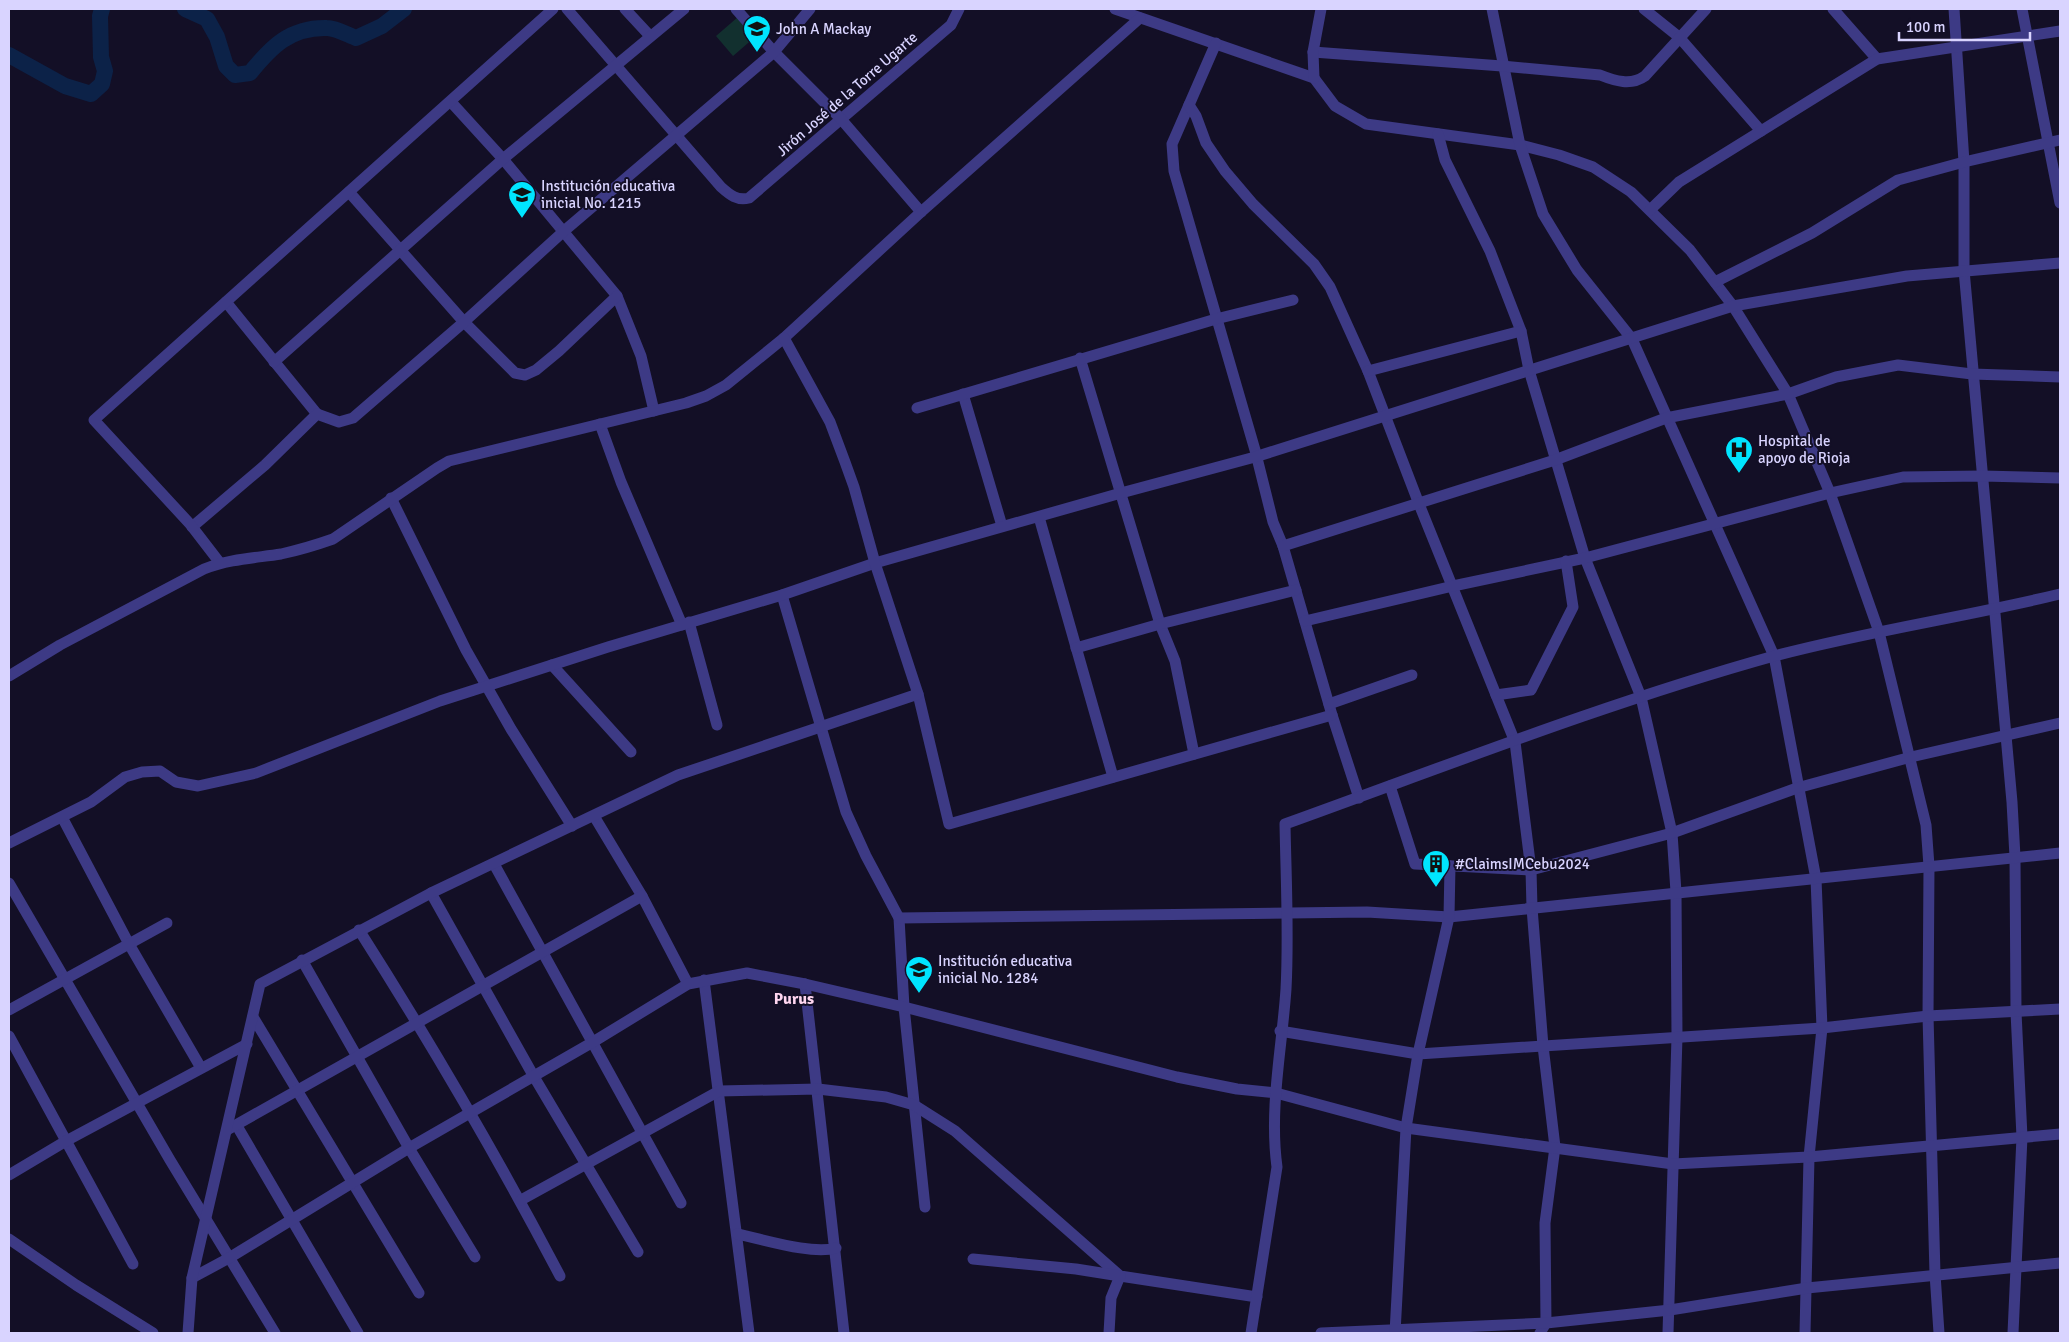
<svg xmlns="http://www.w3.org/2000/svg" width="2069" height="1342" viewBox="0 0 2069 1342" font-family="Signika,sans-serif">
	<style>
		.green { fill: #12302f }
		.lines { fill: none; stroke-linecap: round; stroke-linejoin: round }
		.river { stroke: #0c2248; stroke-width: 16 }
		.minor { stroke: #3d3a85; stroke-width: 11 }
		.labels { text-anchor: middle; stroke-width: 4; stroke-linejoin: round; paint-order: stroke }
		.poi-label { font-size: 15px; fill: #d9d4ff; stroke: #130f26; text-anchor: start }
		.street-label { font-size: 15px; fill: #d9d4ff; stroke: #130f26 }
		.neighbourhood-label { font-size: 16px; font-weight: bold; fill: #ffd6f0; stroke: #130f26 }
	</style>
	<rect width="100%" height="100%" fill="#130f26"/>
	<polygon class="green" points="738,17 755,37 733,56 716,36"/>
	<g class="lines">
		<g class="river">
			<path d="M185,9L207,19L217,37L226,66L235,75L250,73C271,47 290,27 327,28C336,28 348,35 356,38L382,26L404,9"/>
			<polyline points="9,55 65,86 91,94 102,84 105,71 101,57 100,16 102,9"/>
		</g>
		<g class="minor">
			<path d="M567,9L721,187C730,195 737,201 749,198L951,25L959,9"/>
			<polyline points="625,9 650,36"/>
			<polyline points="736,9 774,52 841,119 921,212"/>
			<polyline points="1115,9 1314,78 1335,106 1366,124 1520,145 1559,155 1593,167 1631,192 1690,250 1733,306 1788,394 1830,493 1879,632 1926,825 1929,866 1928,1016 1935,1274 1939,1333"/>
			<polyline points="1492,9 1520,145 1543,214 1577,270 1632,339 1774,656 1816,879 1822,1028 1809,1157 1805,1333"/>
			<polyline points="1644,9 1679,37 1761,131"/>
			<polyline points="1833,9 1877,59"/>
			<polyline points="1954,9 1964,162 1964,270 2012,802 2015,857 2016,1012 2022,1137 2013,1333"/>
			<polyline points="2022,9 2060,203"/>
			<polyline points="1216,43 1172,144 1174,171 1255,450 1273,522 1283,546 1332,715 1359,798"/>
			<path d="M1313,52L1502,66L1600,75C1615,81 1631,86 1645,76L1706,9"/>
			<polyline points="1314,78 1313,52 1321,9"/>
			<polyline points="451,102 503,159 617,296 641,356 654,411"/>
			<polyline points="1189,105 1196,116 1206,143 1225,171 1253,204 1314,264 1330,287 1368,371 1419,504 1515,742 1531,870 1532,908 1543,1046 1555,1147 1545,1223 1546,1323 1540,1333"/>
			<polyline points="1438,134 1445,160 1490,251 1521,331 1529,370 1585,558 1641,697 1672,833 1676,892 1677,1037 1668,1333"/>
			<polyline points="349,192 464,322 515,373 525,375 536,370 559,351 617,296"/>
			<polyline points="1650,210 1679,182 1877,59 2060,31"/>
			<polyline points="1715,282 1812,233 1898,180 1964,162 2060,140"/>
			<polyline points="226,302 317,414"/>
			<polyline points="1080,358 1160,624 1175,661 1194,754"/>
			<polyline points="274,362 503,159 684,9"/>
			<polyline points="1368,371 1521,331"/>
			<polyline points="963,394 1002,526"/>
			<polyline points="917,408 1216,319 1293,300"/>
			<polyline points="600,424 621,482 682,625"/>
			<polyline points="391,498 466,650 511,729 572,826"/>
			<polyline points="1039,517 1113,777"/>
			<polyline points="192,527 265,465 317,414 339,422 353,418 464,322 564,231 774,52 810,9"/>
			<polyline points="1283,546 1555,460 1666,418 1788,394 1836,377 1898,365 1972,374 2060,377"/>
			<polyline points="220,563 190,524 94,420 553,9"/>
			<polyline points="782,595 846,812 866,856 899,918 904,1007 925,1207"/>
			<polyline points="1305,621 1453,586 1585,558 1830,493 1903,477 1982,476 2060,478"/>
			<polyline points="689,622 717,725"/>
			<polyline points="1076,648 1160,624 1296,590"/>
			<polyline points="552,665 631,752"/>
			<path d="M9,676L60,645L204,569C229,559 255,558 281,554C299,550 316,545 333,539L437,468L449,461L686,403L706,396L726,385L784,338L921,212L1140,18"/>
			<polyline points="918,694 949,824 1332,715"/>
			<polyline points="1496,695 1531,690 1573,607 1566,561"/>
			<polyline points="1329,704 1412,675"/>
			<polyline points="1390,786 1415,864 1531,870 1672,833 1797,788 1911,757 2060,723"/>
			<polyline points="594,816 642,896 688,984"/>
			<polyline points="62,817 129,944 201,1068"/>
			<polyline points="9,843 91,802 125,777 142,772 160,771 176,782 198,786 256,773 440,701 608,647 782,595 875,563 1121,493 1255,457 1733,306 1907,276 2060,263"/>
			<polyline points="494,864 681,1203"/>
			<polyline points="9,883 170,1160 275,1333"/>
			<polyline points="431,893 533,1075 638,1252"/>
			<polyline points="899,918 1367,912 1449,917 2060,853"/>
			<path d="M359,930C431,1043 498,1158 560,1276"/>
			<polyline points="302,960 409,1148 475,1257"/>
			<polyline points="704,980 749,1333"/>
			<polyline points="805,984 844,1333"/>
			<polyline points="9,1010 167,923"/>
			<polyline points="253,1017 419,1293"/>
			<polyline points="1280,1031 1418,1054 1822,1028 1928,1016 2060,1009"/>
			<polyline points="9,1036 133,1264"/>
			<polyline points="237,1126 358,1333"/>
			<polyline points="227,1130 642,896"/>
			<polyline points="9,1175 66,1141 247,1044"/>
			<polyline points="521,1200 719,1091 818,1089 886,1097 914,1105 955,1131 1120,1276 1257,1297"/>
			<path d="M737,1234C763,1239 811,1255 836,1248"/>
			<polyline points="9,1239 76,1285 153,1333"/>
			<polyline points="973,1259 1076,1269 1120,1276 1111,1298 1109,1333"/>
			<polyline points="192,1278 229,1258 409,1148 593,1042 688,984 747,973 805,984 904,1007 1177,1077 1237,1089 1276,1093 1406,1128 1673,1164 1809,1157 2060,1134"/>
			<polyline points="188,1333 192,1278 260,984 431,893 678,775 918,694 875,563 854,487 845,462 830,422 784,338"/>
			<path d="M1251,1333L1277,1167C1269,1108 1282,1048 1286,989C1289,934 1286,879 1285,824C1446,766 1609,702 1774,656C1868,631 1965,617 2060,594"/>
			<polyline points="1321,1333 1546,1323 1670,1310 1807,1288 2060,1263"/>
			<polyline points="1395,1333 1406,1128 1418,1054 1449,917 1450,866"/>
		</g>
	</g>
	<defs>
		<symbol id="school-pin" viewBox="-11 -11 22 30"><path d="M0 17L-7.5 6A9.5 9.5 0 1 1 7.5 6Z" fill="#00e5ff" stroke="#130f26"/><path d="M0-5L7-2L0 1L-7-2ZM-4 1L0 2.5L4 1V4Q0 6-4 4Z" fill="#111"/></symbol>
		<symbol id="hospital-pin" viewBox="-11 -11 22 30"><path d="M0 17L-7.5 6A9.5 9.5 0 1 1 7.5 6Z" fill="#00e5ff" stroke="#130f26"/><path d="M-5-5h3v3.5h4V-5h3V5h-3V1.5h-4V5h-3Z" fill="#111"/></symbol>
		<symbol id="building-pin" viewBox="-11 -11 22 30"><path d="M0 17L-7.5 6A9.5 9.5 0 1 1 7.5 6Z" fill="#00e5ff" stroke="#130f26"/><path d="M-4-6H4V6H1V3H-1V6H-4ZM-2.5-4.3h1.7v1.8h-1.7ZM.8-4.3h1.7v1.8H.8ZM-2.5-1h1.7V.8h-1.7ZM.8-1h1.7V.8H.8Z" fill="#111"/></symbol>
	</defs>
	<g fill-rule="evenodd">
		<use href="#school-pin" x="741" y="13" width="32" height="43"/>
		<use href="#school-pin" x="506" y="179" width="32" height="43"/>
		<use href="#hospital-pin" x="1723" y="434" width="32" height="43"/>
		<use href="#building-pin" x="1420" y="848" width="32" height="43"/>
		<use href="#school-pin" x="903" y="954" width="32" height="43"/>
	</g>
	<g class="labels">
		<g class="poi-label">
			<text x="776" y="34">John A Mackay</text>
			<text x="541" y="191">Institución educativa<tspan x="541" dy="17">inicial No. 1215</tspan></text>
			<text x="1758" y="446">Hospital de<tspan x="1758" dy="17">apoyo de Rioja</tspan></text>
			<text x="1455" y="869">#ClaimsIMCebu2024</text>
			<text x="938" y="966">Institución educativa<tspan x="938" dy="17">inicial No. 1284</tspan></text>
		</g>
		<g class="street-label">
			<text transform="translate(847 94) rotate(-41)" y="5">Jirón José de la Torre Ugarte</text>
		</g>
		<g class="neighbourhood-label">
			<text x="794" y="1004">Purus</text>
		</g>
	</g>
	<rect width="2069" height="1342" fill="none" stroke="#d9d4ff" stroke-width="20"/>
	<path d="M1899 32v8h131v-8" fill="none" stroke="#d9d4ff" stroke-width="2.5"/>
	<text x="1906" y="32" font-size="15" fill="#d9d4ff" stroke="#130f26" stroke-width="4" paint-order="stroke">100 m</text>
</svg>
